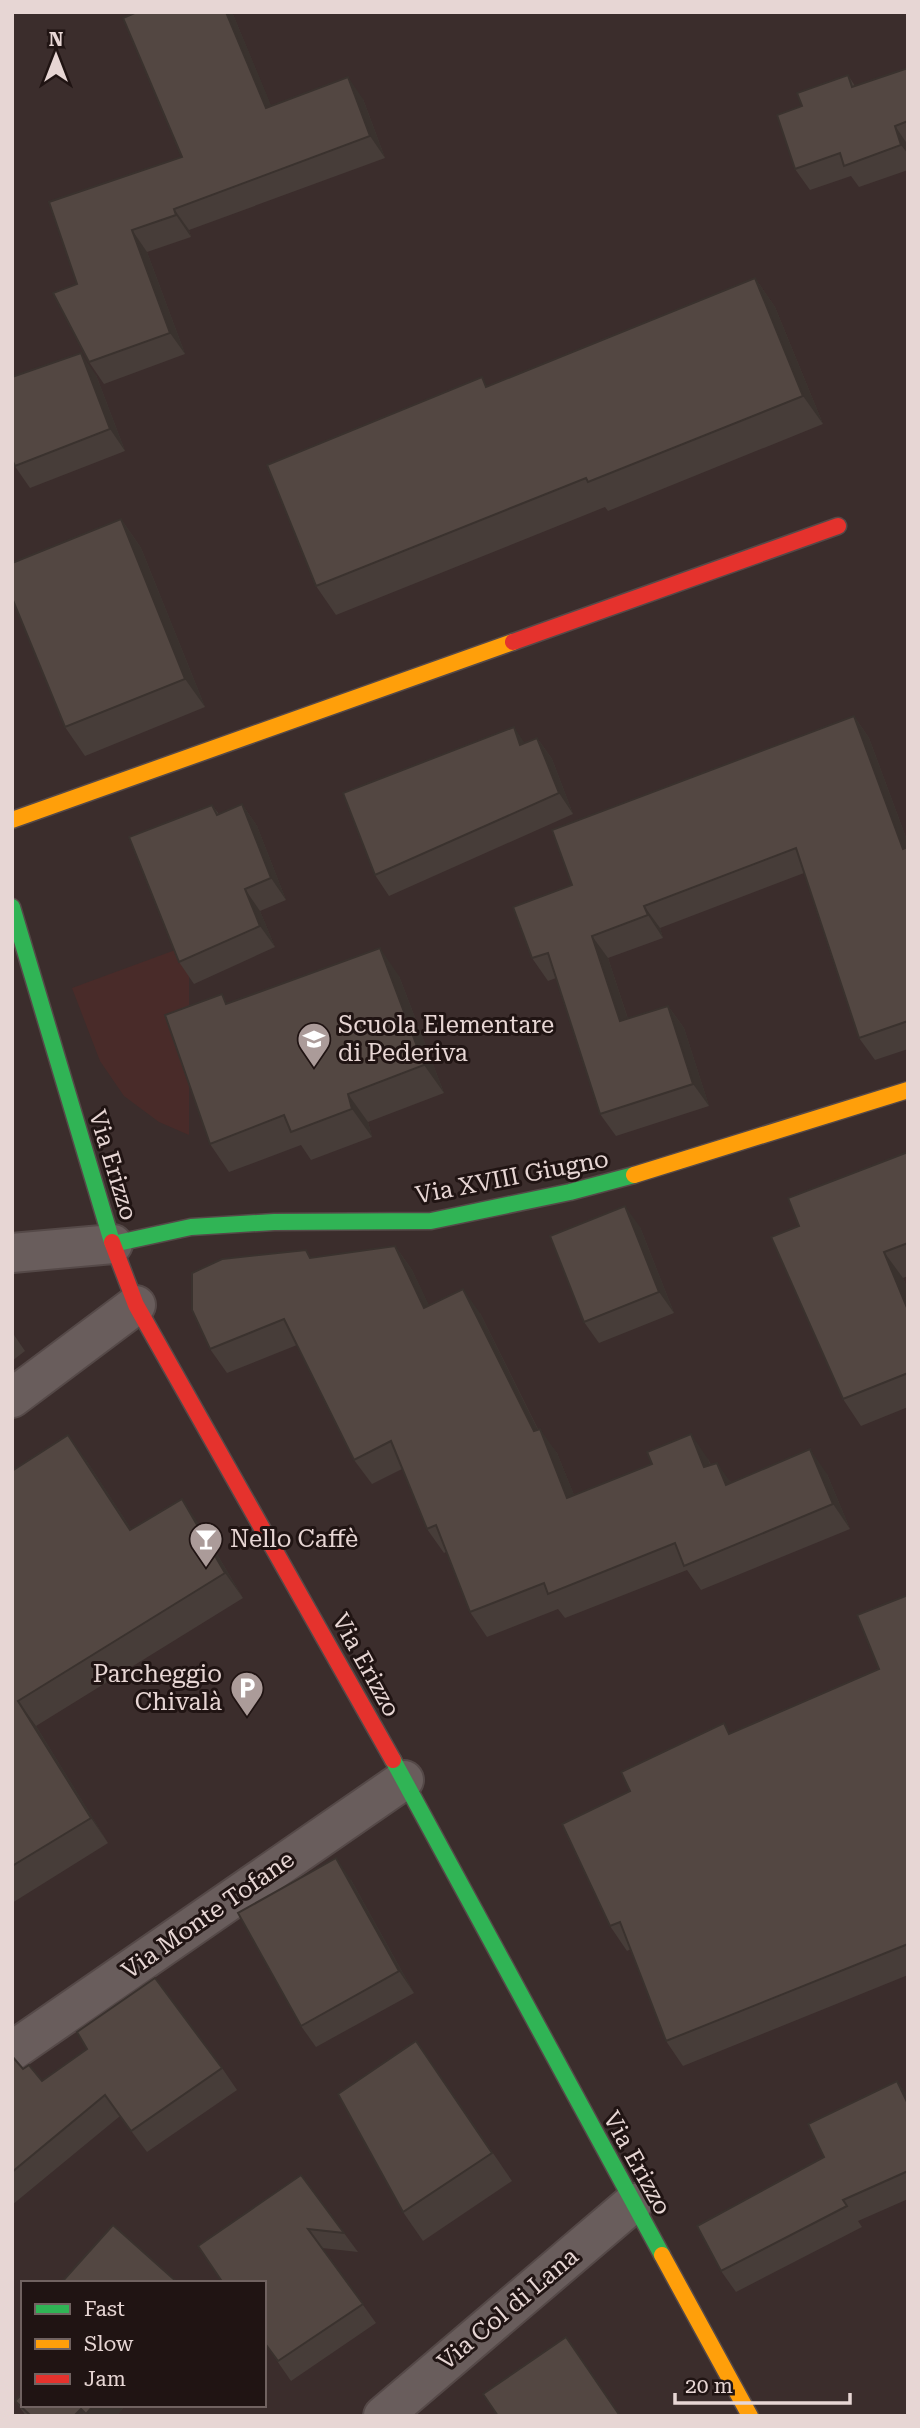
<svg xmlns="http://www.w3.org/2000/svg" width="920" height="2428" viewBox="0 0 920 2428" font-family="'Roboto Serif',serif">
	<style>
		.built { fill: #492b29 }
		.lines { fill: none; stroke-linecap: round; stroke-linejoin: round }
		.street-casing { stroke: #554948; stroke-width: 42 }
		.fast-casing { stroke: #554948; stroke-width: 19 }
		.slow-casing { stroke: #554948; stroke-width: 19 }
		.jam-casing { stroke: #554948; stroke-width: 19 }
		.street { stroke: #695d5c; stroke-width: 38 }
		.fast { stroke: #30b455; stroke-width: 16 }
		.slow { stroke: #ff9f0a; stroke-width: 16 }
		.jam { stroke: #e5322d; stroke-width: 16 }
		.wall { fill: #473d39 }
		.shaded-wall { fill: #3a322e }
		.building { fill: #534742; stroke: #3a322e; stroke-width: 2 }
		.labels { text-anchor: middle; stroke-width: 6; stroke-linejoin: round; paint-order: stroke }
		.poi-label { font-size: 24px; fill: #e7d6d4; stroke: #201413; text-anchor: start }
		.street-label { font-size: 24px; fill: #e7d6d4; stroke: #201413 }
	</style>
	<rect width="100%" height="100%" fill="#3b2d2c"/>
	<polygon class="built" points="189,945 189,1135 159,1122 124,1096 100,1061 72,988"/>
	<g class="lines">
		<defs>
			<g id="street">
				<polyline points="12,1253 113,1244"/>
				<polyline points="12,1398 136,1305"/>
				<polyline points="12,2051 404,1780"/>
				<polyline points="383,2416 633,2203"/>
			</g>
			<g id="fast">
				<polyline points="12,907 112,1242"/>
				<polyline points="113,1244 191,1227 274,1222 431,1221 570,1192 634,1175"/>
				<polyline points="393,1760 662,2255"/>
			</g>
			<g id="slow">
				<polyline points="12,820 513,642"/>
				<polyline points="634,1175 908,1090"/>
				<polyline points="662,2255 750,2416"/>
			</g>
			<g id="jam">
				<polyline points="513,642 838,526"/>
				<polyline points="112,1242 136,1305 393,1760"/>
			</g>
		</defs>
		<use href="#street" class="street-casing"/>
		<use href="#fast" class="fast-casing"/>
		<use href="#slow" class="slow-casing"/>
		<use href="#jam" class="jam-casing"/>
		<use href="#street" class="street"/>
		<use href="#fast" class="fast"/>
		<use href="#slow" class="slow"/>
		<use href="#jam" class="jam"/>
	</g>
	<g class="wall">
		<polygon points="232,12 271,106 363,99 385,158 189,230 191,237 147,252 185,354 104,384 89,362 77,284 182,157"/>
		<polygon points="908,68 908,170 859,187 851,176 810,190 795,169 802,106 848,75 855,86"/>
		<polygon points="755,278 775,307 823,424 608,511 605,507 336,615 316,586 488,386"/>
		<polygon points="96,375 125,451 30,488 12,462 12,377"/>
		<polygon points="121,519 141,548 205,707 85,756 65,727"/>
		<polygon points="854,716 869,738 908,843 908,1049 875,1060 859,1038 804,873 660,928 663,938 608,958 628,1019 668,1006 684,1028 709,1106 616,1136 600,1114 556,978 548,981 532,958 572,885"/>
		<polygon points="537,738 552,759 573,814 389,896 375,875 525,743"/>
		<polygon points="242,804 257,826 286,900 260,911 275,947 194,984 179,962 212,805 219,814"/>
		<polygon points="399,976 444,1093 368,1122 372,1137 311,1160 301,1145 229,1172 210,1144 228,1003"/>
		<polygon points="908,1152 908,1276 903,1278 908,1290 908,1407 861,1426 843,1399 799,1226"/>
		<polygon points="640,1227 674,1313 599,1343 584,1322"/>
		<polygon points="395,1246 412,1270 429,1306 480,1313 538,1429 557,1453 574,1495 708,1459 711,1465 731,1482 827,1474 850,1529 701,1590 687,1570 565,1618 558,1609 487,1637 470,1612 446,1552 444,1553 427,1529 402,1469 372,1484 354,1460 297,1345 227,1373 210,1349 312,1258"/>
		<polygon points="12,1332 25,1351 12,1361"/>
		<polygon points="86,1460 131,1529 199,1524 243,1598 36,1726 108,1843 12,1903 12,1471"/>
		<polygon points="908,1595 908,1975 683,2066 666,2041 631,1949 627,1951 610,1926 630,1791 731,1733 879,1669"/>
		<polygon points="351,1880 414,1993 316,2047 301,2026"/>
		<polygon points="12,2056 23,2069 42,2081 222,2068 237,2090 147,2152 120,2116 12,2205"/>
		<polygon points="436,2070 512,2181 423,2241 403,2212"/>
		<polygon points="908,2096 908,2199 858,2221 862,2227 736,2292 721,2271 824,2157"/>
		<polygon points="301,2175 358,2252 322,2248 376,2323 291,2381 264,2342"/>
		<polygon points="15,2401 23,2405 126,2405 116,2416 26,2416"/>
	</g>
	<g class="shaded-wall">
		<polygon points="226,12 232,12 281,129 266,108"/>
		<polygon points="348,77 363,99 385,158 370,136"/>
		<polygon points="895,126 908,145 908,154 901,145"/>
		<polygon points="174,209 189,230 191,237 176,215"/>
		<polygon points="132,230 147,252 185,354 170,333"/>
		<polygon points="755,278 775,307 823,424 803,396"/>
		<polygon points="81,353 96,375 125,451 110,429"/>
		<polygon points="121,519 141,548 205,707 185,679"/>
		<polygon points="854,716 869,738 908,843 908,856 903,849"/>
		<polygon points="514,727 528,748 520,745"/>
		<polygon points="537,738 552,759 573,814 559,793"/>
		<polygon points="242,804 257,826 286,900 271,878"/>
		<polygon points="245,889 260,911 275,947 260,926"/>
		<polygon points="644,906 660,928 663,938 648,915"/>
		<polygon points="592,936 608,958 636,1044 620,1021"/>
		<polygon points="380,948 399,976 444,1093 424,1065"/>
		<polygon points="668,1006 684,1028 709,1106 693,1084"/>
		<polygon points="348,1094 368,1122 372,1137 352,1109"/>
		<polygon points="625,1206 640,1227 674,1313 659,1292"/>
		<polygon points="395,1246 412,1270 442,1332 424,1308"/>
		<polygon points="884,1252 903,1278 908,1290 908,1310"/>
		<polygon points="463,1289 480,1313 548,1450 540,1429 557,1453 585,1522 567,1498"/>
		<polygon points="691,1434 708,1459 721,1492 704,1467"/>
		<polygon points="68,1435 86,1460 148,1555 130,1530"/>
		<polygon points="810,1449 827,1474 850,1529 833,1504"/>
		<polygon points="717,1463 734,1487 726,1485"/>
		<polygon points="182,1499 199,1524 243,1598 225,1573"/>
		<polygon points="18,1701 36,1726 108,1843 91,1818"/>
		<polygon points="336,1858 351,1880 414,1993 399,1971"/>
		<polygon points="897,2081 908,2096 908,2104"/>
		<polygon points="94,2405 126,2405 116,2416 87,2416 86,2414"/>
		<polygon points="81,2409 85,2416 74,2416"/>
	</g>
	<g class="building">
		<polygon points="137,12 226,12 266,108 348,77 370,136 174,209 176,215 132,230 170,333 89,362 53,293 77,284 49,202 182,157 123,18"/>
		<polygon points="908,68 908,121 895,126 901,145 844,166 840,153 795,169 777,115 802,106 797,93 848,75 852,87"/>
		<polygon points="755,278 803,396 588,482 586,478 316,586 267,465 482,377 486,387"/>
		<polygon points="81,353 110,429 15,466 12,460 12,377"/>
		<polygon points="121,519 185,679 65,727 12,598 12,563"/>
		<polygon points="854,716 903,849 908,847 908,1021 859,1038 796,848 644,906 648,915 592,936 620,1021 668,1006 693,1084 600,1114 548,953 532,958 513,907 572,885 552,830"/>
		<polygon points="514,727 520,745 537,738 559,793 375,875 343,793"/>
		<polygon points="242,804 271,878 245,889 260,926 179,962 129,837 212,805 217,815"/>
		<polygon points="380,948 424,1065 348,1094 352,1109 291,1132 284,1115 210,1144 165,1015 222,994 226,1004"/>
		<polygon points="908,1152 908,1243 884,1252 908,1310 908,1373 843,1399 771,1237 799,1226 788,1198"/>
		<polygon points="625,1206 659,1292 584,1322 550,1236"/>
		<polygon points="395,1246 424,1308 463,1289 534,1431 540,1429 567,1498 652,1464 647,1452 691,1434 704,1467 717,1463 726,1485 810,1449 833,1504 684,1566 675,1543 548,1594 544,1583 470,1612 436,1525 427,1529 391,1441 354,1460 284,1319 210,1349 192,1310 192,1273 222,1259 306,1250 310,1258"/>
		<polygon points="68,1435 130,1530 182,1499 225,1573 18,1701 91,1818 12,1866 12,1471"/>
		<polygon points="908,1595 908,1944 666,2041 620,1922 610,1926 562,1824 630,1791 621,1772 724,1723 729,1734 879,1669 857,1615"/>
		<polygon points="336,1858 399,1971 301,2026 238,1913"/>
		<polygon points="155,1978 222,2068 131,2131 105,2095 12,2172 12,2056 23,2069 29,2065 42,2081 87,2049 77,2032"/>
		<polygon points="416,2041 492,2153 403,2212 338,2094"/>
		<polygon points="897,2081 908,2104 908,2171 843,2200 847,2206 721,2271 697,2226 824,2157 808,2124"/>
		<polygon points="301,2175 344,2233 308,2229 363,2304 278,2361 264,2342 264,2283 223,2283 198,2246"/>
		<polygon points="113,2225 178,2283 61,2283"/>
		<polygon points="566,2337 620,2416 498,2416 483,2394"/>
		<polygon points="23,2393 23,2405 94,2405 86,2414 81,2409 74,2416 31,2416 15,2401"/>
	</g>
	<defs>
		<symbol id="school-pin" viewBox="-11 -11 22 30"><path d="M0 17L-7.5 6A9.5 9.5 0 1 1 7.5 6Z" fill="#ab9b99" stroke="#201413"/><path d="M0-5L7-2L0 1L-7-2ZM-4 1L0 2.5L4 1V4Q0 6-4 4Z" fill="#fff"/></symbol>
		<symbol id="bar-pin" viewBox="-11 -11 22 30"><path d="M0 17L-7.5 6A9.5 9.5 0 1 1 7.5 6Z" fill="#ab9b99" stroke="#201413"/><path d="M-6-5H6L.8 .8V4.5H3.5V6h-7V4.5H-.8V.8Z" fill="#fff"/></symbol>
		<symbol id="parking-pin" viewBox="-11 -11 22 30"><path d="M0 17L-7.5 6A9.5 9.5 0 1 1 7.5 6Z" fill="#ab9b99" stroke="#201413"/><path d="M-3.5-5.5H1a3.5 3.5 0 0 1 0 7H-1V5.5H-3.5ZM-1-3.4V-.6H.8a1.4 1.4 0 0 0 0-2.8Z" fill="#fff"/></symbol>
	</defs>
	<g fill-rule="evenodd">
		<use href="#school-pin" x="295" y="1020" width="38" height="52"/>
		<use href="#bar-pin" x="187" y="1520" width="38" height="52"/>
		<use href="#parking-pin" x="228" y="1669" width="38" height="52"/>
	</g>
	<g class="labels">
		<g class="poi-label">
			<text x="338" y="1033">Scuola Elementare<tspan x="338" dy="28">di Pederiva</tspan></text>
			<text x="230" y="1547">Nello Caffè</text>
			<text x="222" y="1682" text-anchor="end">Parcheggio<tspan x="222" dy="28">Chivalà</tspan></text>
		</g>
		<g class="street-label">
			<text transform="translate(113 1165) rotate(73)" y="8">Via Erizzo</text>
			<text transform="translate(512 1177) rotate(-11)" y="8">Via XVIII Giugno</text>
			<text transform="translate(366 1665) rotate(61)" y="8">Via Erizzo</text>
			<text transform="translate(208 1915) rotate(-35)" y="8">Via Monte Tofane</text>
			<text transform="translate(637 2163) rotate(61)" y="8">Via Erizzo</text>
			<text transform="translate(508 2309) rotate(-40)" y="8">Via Col di Lana</text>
		</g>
	</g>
	<rect width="920" height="2428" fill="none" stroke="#e7d6d4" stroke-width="28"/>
	<rect x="21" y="2281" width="245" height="126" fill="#201413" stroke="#706260" stroke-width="2"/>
	<rect x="35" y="2304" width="35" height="10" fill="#30b455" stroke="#706260" stroke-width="2"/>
	<text x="84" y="2316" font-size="21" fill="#e7d6d4">Fast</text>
	<rect x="35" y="2339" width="35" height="10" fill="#ff9f0a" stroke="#706260" stroke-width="2"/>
	<text x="84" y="2351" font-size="21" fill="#e7d6d4">Slow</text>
	<rect x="35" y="2374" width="35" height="10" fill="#e5322d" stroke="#706260" stroke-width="2"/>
	<text x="84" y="2386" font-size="21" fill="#e7d6d4">Jam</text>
	<g transform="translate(56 56)" stroke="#201413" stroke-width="5" paint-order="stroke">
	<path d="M0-5L12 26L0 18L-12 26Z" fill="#e7d6d4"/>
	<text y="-10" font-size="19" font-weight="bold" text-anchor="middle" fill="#e7d6d4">N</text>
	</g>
	<path d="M675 2393v10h175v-10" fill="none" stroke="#e7d6d4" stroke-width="3.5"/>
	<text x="685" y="2393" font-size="21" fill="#e7d6d4" stroke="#201413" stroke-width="5" paint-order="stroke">20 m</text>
</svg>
